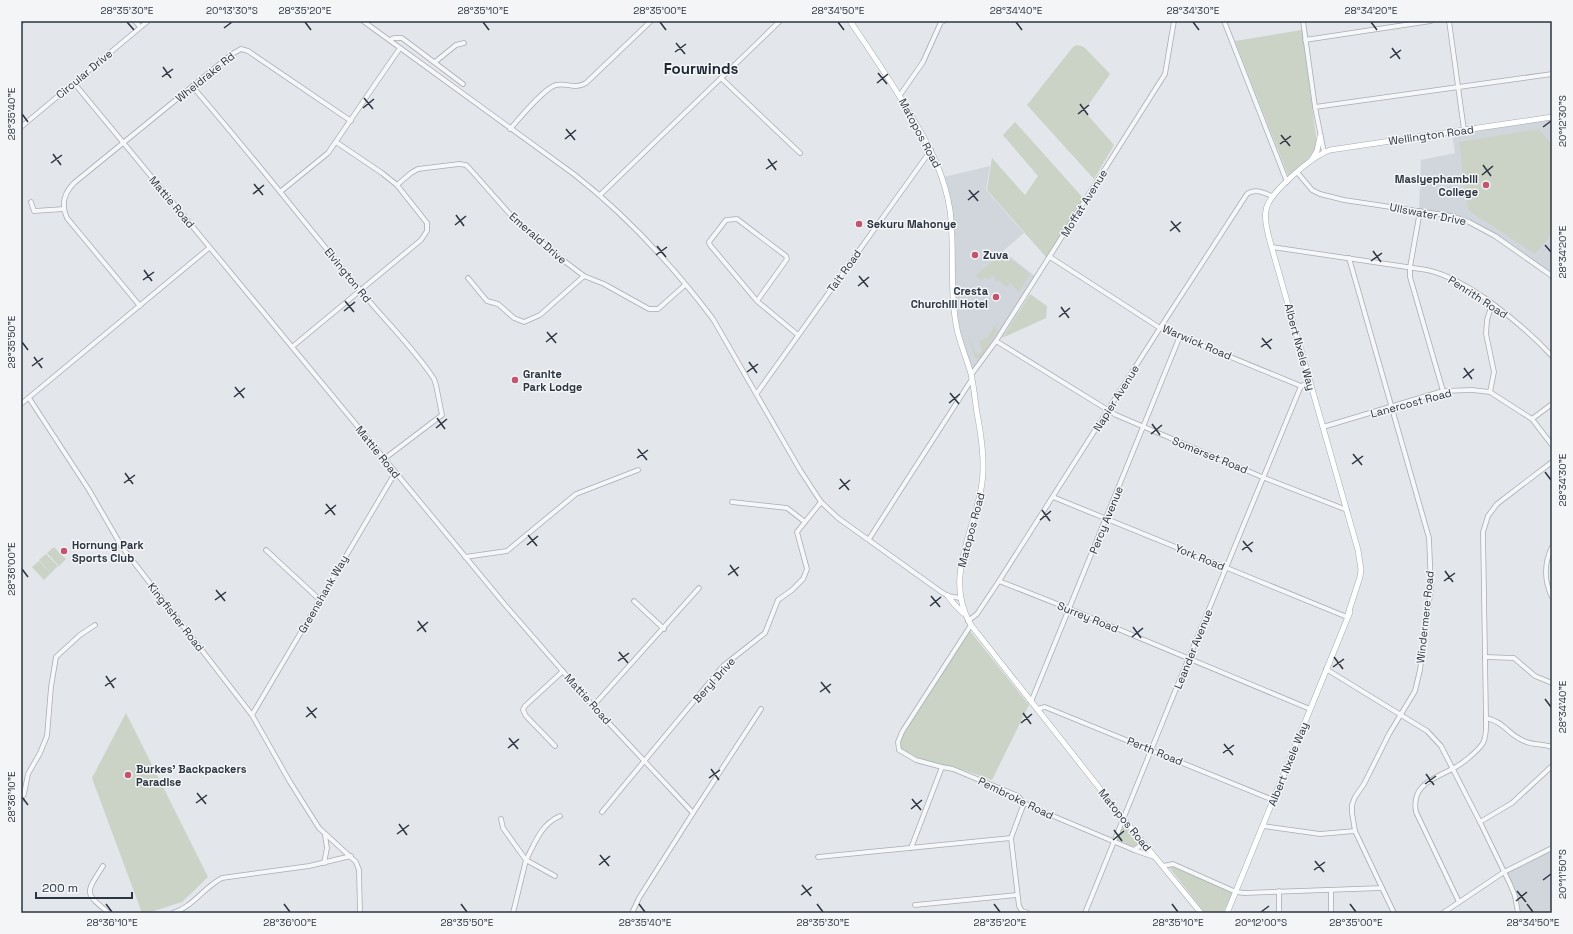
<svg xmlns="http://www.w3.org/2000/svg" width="1573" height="934" viewBox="0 0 1573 934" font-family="'Space Grotesk',sans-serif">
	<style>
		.built { fill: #d1d6dc }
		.green { fill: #cad3c5 }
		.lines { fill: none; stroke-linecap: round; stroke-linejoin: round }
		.minor-casing { stroke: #a8adb4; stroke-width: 5.5 }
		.major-casing { stroke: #a3acb5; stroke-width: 6 }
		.minor { stroke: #f6f7f9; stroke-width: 4 }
		.major { stroke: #fff; stroke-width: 5 }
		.ticks { fill: none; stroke: #2c3541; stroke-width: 1.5 }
		.poi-dot { fill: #c3546d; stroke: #f3f5f7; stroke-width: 1.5 }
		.labels { text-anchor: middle; stroke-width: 3; stroke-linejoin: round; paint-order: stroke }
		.street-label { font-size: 11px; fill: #2c3541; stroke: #f3f5f7 }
		.poi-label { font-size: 11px; font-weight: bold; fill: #2c3541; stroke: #f3f5f7; text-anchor: start }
		.district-label { font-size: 15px; font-weight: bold; fill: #1e2632; stroke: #f3f5f7 }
		.neatline { fill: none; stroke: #2c3541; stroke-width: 1.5 }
		.ticks-label { font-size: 10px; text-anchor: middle; fill: #2c3541 }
	</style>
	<rect width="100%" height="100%" fill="#e3e6ea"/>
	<g class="built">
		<polygon points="1552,119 1552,275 1496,235 1476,223 1460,217 1419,210 1421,160 1455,153 1452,134"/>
		<polygon points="990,166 986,190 1024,233 1003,251 1035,276 994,340 972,372 961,339 956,317 954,232 944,177"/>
		<polygon points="1552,850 1552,913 1520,913 1506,873"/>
	</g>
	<g class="green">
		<polygon points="1302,30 1317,144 1313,154 1291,175 1288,175 1235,41"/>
		<polygon points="1077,45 1084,47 1110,74 1084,111 1114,145 1094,179 1027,105 1073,47"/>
		<polygon points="1015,122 1084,199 1046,257 987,190 992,158 1025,195 1038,176 1003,135"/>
		<polygon points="1539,129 1552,145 1552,234 1535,254 1468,210 1459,142"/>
		<polygon points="1003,253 1030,274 1019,292 1011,283 1006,287 999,280 997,282 993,275 988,279 986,277 980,280 976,275"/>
		<polygon points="1030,294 1047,306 1046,318 1002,338"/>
		<polygon points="995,325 998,330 981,358 978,359 975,357 967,333 976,353 980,354 982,350 979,341 987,338"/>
		<polygon points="54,547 66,559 59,566 47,553"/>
		<polygon points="46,554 58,566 51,573 39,560"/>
		<polygon points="39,561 51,573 44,580 32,567"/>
		<polygon points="970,631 1029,705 992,780 952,766 940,765 907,754 902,751 900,744 904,732"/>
		<polygon points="126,713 208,877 182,902 147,913 142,913 92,778"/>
		<polygon points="1126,826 1140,843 1135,847 1117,840 1122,827"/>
		<polygon points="1172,866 1231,891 1232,895 1223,913 1205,913 1169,867"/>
	</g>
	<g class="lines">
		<defs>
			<g id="minor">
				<polyline points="135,21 140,27"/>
				<path d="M363,21L575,175C627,216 673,266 713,319L800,470L821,502L838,518L940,591L948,596L960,598"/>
				<polyline points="1224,21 1287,182"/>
				<polyline points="1303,21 1315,107 1324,152"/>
				<polyline points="1449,21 1464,130"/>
				<polyline points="21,22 22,21"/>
				<polyline points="390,40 394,38 402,38 463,84"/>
				<polyline points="1305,40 1431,21"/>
				<polyline points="435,62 456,45 464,43"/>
				<polyline points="721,78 800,153"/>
				<polyline points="74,83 506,606 593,706 693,813"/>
				<path d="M192,86C250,153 304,222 360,290C384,320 413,347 434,379L436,385L442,415L384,459"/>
				<polyline points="900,95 923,62 941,22 944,21"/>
				<polyline points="1315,107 1552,74"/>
				<polyline points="21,127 148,21"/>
				<path d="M510,129C519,119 544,88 556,85C566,82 574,90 586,83L651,21"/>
				<polyline points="1297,172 1312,190 1320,194 1344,200 1451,216 1469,222 1495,236 1552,276"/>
				<polyline points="397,185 411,173 418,169 459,164 466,165 470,169 516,221 559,257 584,276 604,284 649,309 658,309 685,285"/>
				<polyline points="280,192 328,153 400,48"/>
				<polyline points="600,195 780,21"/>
				<polyline points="31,202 34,211 64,209"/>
				<polyline points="1420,211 1410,267 1410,277 1443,391"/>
				<path d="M1272,247L1427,270C1468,279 1523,325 1552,356"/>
				<polyline points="1050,257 1160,328 1301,386 1310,382"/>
				<polyline points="1349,258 1429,538 1431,588 1420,670 1415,691 1389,734 1364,784 1355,797 1352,805 1352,813 1355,831 1394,913"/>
				<polyline points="468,278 487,301 498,304 514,318 524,322 540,315 584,276"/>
				<polyline points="757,301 787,259 786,256 737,219 726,220 709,242 710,245 757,301 798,335"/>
				<path d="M140,306L67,218C61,205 64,193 74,183L232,54L241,49L248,51L351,121"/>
				<polyline points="996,341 1116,415 1262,477 1347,510"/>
				<polyline points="292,347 421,240 427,231 427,223 397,185 382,173 336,142"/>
				<polyline points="971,375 996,341 1165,74 1174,21"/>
				<polyline points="1490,392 1494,372 1486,334 1487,320 1492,304"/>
				<polyline points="757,393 931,150"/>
				<polyline points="29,398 89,490 122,547 252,715 290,782 319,828 356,862 359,870 360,913"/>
				<polyline points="21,404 209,248"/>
				<polyline points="1532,419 1552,404"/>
				<polyline points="1323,427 1443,391 1472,390 1490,392 1521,412 1532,419 1552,445"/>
				<polyline points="1053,497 1347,617"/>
				<polyline points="732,502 787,508 805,522"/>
				<polyline points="869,539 972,379"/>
				<path d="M1552,547C1544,563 1544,581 1552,597"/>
				<polyline points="266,550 320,600"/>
				<polyline points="465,557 507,551 576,494 638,470"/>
				<polyline points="999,581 1070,609 1310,709"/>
				<polyline points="634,601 664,629"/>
				<path d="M968,621L977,614L999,581L1160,328L1247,194C1255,188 1264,193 1272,196"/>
				<polyline points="971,625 902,732 898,742 899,750 916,760 942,767 953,769 1018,796 1024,803 1046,813 1134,850 1144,843"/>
				<polyline points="1485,657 1514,658 1535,676 1552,683"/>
				<polyline points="1326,669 1427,731 1441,746 1480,822 1510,884 1515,896 1518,913"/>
				<polyline points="1031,702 1180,336"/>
				<polyline points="593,706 699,588"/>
				<polyline points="1037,709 1045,707 1273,800"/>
				<polyline points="252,715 395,473"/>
				<path d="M1486,718C1505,722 1507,734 1524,741C1533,745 1543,744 1552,747"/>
				<polyline points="555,746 526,716 523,710 525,706 563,671"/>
				<polyline points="21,800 24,794 28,774 40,753 47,736 51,687 56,657 80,635 95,625"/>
				<polyline points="1024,803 1011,838 1019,906 1022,911 1028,913"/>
				<polyline points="602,812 723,666 765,633 778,600 792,590 803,579 807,569 797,532 821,502"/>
				<polyline points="501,819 503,828 526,860 513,913"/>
				<polyline points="1480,822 1512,803 1552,766"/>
				<polyline points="1263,826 1320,834 1355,831"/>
				<polyline points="911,848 942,767"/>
				<polyline points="1134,850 1154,857"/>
				<polyline points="818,857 1011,838"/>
				<polyline points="324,863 327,848 325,835"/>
				<path d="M103,866C86,893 83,892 109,913"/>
				<polyline points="1163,866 1173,864 1236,892 1244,893 1382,888"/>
				<path d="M555,876L526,860C535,843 541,824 560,816"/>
				<polyline points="1331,890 1331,913"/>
				<polyline points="1279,891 1279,913"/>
				<path d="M1459,902L1416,812C1411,785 1433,779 1452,769C1461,765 1478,751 1483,743C1487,735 1486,727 1486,718L1483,532L1488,516L1497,504L1552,462"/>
				<polyline points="915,905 1017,895"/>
				<path d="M173,913C193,907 204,887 222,878L309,866L351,856"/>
				<polyline points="632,913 639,898 693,813 761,709"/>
				<path d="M1085,913C1156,737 1228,561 1301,386"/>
				<polyline points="1443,913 1504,872 1552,848"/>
			</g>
			<g id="major">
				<path d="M850,21C873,55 896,88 916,124C932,151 945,178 950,210C955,249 949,291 957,329C960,344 967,359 971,374C974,387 975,400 977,413C980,429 983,447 983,464C985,519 939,572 971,625L1123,818L1201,913"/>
				<polyline points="1312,159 1317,151 1320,137"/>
				<polyline points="948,596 954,604 963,613"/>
				<path d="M1348,614L1360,577L1361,570L1358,550L1269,238C1267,229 1264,219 1266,210C1269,192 1313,156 1330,150L1552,117"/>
				<polyline points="1227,913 1350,612"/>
			</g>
		</defs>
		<use href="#minor" class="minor-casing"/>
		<use href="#major" class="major-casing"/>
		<use href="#minor" class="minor"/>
		<use href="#major" class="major"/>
	</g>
	<path class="ticks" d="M127,22L134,30M305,22L311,30M483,22L489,30M660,22L666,30M838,22L844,30M1016,22L1022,30M1193,22L1199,30M1371,22L1377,30M224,28L232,22M676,43L685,54M1392,48L1400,59M675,52L686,44M1390,58L1401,50M163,67L171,78M878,73L887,84M162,77L173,69M877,83L888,74M364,98L373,109M1080,104L1088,115M363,108L374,99M22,114L28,122M1078,114L1089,105M1543,127L1551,121M566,129L575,140M1281,135L1290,146M565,139L576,130M1280,144L1291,136M53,154L61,165M768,159L776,170M51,163L62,155M1483,165L1491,176M766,169L777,161M1482,175L1493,166M254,184L263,195M969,190L978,201M253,194L264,185M968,200L979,191M456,215L464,226M1171,221L1180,232M455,225L466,216M1170,231L1181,222M1545,245L1551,252M657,246L666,257M1373,251L1381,262M656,255L667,247M1371,261L1382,253M144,270L152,281M859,276L868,287M143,280L154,272M858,286L869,277M345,301L354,312M1061,307L1069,318M344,311L355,302M1059,317L1070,308M547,332L556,343M1262,338L1271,349M22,342L28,350M546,342L557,333M1261,347L1272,339M34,357L42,368M749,362L757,373M32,366L43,358M1464,368L1472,379M747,372L758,364M1463,378L1474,369M235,387L244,398M950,393L959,404M234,397L245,388M949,403L960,394M437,418L445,429M1152,424L1160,435M436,428L447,419M1151,434L1162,425M638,449L647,460M1353,454L1362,465M637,458L648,450M1352,464L1363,456M1545,472L1551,480M125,473L133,484M840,479L849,490M124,483L135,475M839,489L850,480M326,504L335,515M1042,510L1050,521M325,514L336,505M1040,520L1051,511M528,535L537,546M1243,541L1252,552M527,545L538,536M1242,550L1253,542M730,565L738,576M22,569L28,577M1445,571L1453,582M728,575L739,567M1444,581L1455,573M216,590L225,601M931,596L940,607M215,600L226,592M930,606L941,597M418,621L426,632M1133,627L1141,638M417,631L428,622M1132,637L1143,628M619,652L628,663M1334,657L1343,669M618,661L629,653M1333,667L1344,659M106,676L114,688M821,682L830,693M105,686L116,678M820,692L831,684M1545,699L1551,707M307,707L316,718M1023,713L1031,724M306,717L317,708M1021,723L1032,714M509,738L518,749M1224,744L1233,755M508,748L519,739M1223,753L1234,745M711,769L719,780M1426,774L1434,785M709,778L720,770M1425,784L1436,776M197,793L206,804M22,797L28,805M912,799L921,810M196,803L207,795M911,809L922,800M399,824L407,835M1114,830L1122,841M397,834L409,825M1113,840L1124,831M600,855L609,866M1315,861L1324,872M599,865L610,856M1314,870L1325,862M1543,880L1551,874M802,885L811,896M1517,891L1526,902M801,895L812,887M1516,901L1527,892M106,904L112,912M284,904L290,912M461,904L467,912M639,904L645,912M817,904L823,912M994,904L1000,912M1172,904L1178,912M1350,904L1356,912M1527,904L1533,912M1261,912L1269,906"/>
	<g class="poi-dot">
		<circle cx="1486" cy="185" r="4"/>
		<circle cx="859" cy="224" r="4"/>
		<circle cx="975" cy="255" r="4"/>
		<circle cx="996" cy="297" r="4"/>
		<circle cx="515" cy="380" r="4"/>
		<circle cx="64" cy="551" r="4"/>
		<circle cx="128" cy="775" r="4"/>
	</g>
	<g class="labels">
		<g class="street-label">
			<text transform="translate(84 74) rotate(-40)" y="4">Circular Drive</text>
			<text transform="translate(205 77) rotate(-39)" y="4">Wheldrake Rd</text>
			<text transform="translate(920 133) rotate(62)" y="4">Matopos Road</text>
			<text transform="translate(1431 135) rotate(-8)" y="4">Wellington Road</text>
			<text transform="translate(172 202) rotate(50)" y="4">Mattie Road</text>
			<text transform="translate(1084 203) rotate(-58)" y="4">Moffat Avenue</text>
			<text transform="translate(1428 214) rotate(11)" y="4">Ullswater Drive</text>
			<text transform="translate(538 238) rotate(41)" y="4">Emerald Drive</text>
			<text transform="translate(844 271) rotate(-54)" y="4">Tait Road</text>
			<text transform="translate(348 275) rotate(51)" y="4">Elvington Rd</text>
			<text transform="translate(1478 297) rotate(33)" y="4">Penrith Road</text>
			<text transform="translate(1197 342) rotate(23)" y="4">Warwick Road</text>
			<text transform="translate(1300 347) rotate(75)" y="4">Albert Nxele Way</text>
			<text transform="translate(1116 398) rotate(-58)" y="4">Napier Avenue</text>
			<text transform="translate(1411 403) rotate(-15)" y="4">Lanercost Road</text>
			<text transform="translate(378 452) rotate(51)" y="4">Mattie Road</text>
			<text transform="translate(1210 455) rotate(22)" y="4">Somerset Road</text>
			<text transform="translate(1106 520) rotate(-68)" y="4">Percy Avenue</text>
			<text transform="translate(971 530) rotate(-75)" y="4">Matopos Road</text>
			<text transform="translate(1200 557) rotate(22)" y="4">York Road</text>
			<text transform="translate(323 594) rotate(-60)" y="4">Greenshank Way</text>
			<text transform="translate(176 617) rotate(52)" y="4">Kingfisher Road</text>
			<text transform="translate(1088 617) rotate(22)" y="4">Surrey Road</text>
			<text transform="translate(1425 617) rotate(-84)" y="4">Windermere Road</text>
			<text transform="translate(1193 649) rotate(-68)" y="4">Leander Avenue</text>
			<text transform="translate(714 680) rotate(-48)" y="4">Beryl Drive</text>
			<text transform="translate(588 699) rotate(48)" y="4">Mattie Road</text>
			<text transform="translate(1155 751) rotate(22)" y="4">Perth Road</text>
			<text transform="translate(1288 764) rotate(-68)" y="4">Albert Nxele Way</text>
			<text transform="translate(1016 798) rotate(26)" y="4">Pembroke Road</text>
			<text transform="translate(1125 820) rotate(51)" y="4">Matopos Road</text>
		</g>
		<g class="poi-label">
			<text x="1478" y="183" text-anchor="end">Masiyephambili<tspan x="1478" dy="13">College</tspan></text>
			<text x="867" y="228">Sekuru Mahonye</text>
			<text x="983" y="259">Zuva</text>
			<text x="988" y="295" text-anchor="end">Cresta<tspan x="988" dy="13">Churchill Hotel</tspan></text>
			<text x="523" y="378">Granite<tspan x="523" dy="13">Park Lodge</tspan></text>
			<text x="72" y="549">Hornung Park<tspan x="72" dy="13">Sports Club</tspan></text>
			<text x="136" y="773">Burkes' Backpackers<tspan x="136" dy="13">Paradise</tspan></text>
		</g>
		<g class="district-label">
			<text x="701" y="74">Fourwinds</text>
		</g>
	</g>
	<rect width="1573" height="934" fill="none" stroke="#f3f5f7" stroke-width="44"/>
	<path d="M36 892v6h96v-6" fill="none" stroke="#2c3541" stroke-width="2"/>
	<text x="42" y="892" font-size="12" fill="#2c3541" stroke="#f3f5f7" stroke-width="3" paint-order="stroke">200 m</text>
	<rect x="22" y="22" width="1529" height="890" class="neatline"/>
	<g class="ticks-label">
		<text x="127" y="14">28°35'30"E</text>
		<text x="232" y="14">20°13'30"S</text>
		<text x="305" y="14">28°35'20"E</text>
		<text x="483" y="14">28°35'10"E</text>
		<text x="660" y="14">28°35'00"E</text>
		<text x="838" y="14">28°34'50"E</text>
		<text x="1016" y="14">28°34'40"E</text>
		<text x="1193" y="14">28°34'30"E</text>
		<text x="1371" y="14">28°34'20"E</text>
		<text transform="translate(11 114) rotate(-90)" y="4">28°35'40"E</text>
		<text transform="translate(1562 121) rotate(-90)" y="4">20°12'30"S</text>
		<text transform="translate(1562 252) rotate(-90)" y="4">28°34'20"E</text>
		<text transform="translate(11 342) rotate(-90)" y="4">28°35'50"E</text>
		<text transform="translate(1562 480) rotate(-90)" y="4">28°34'30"E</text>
		<text transform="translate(11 569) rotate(-90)" y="4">28°36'00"E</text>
		<text transform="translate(1562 707) rotate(-90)" y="4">28°34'40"E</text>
		<text transform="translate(11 797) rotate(-90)" y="4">28°36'10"E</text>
		<text transform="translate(1562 874) rotate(-90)" y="4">20°11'50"S</text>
		<text x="112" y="926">28°36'10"E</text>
		<text x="290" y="926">28°36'00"E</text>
		<text x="467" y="926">28°35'50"E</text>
		<text x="645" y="926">28°35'40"E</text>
		<text x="823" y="926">28°35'30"E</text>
		<text x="1000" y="926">28°35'20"E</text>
		<text x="1178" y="926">28°35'10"E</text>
		<text x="1261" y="926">20°12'00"S</text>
		<text x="1356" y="926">28°35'00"E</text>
		<text x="1533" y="926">28°34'50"E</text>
	</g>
</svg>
